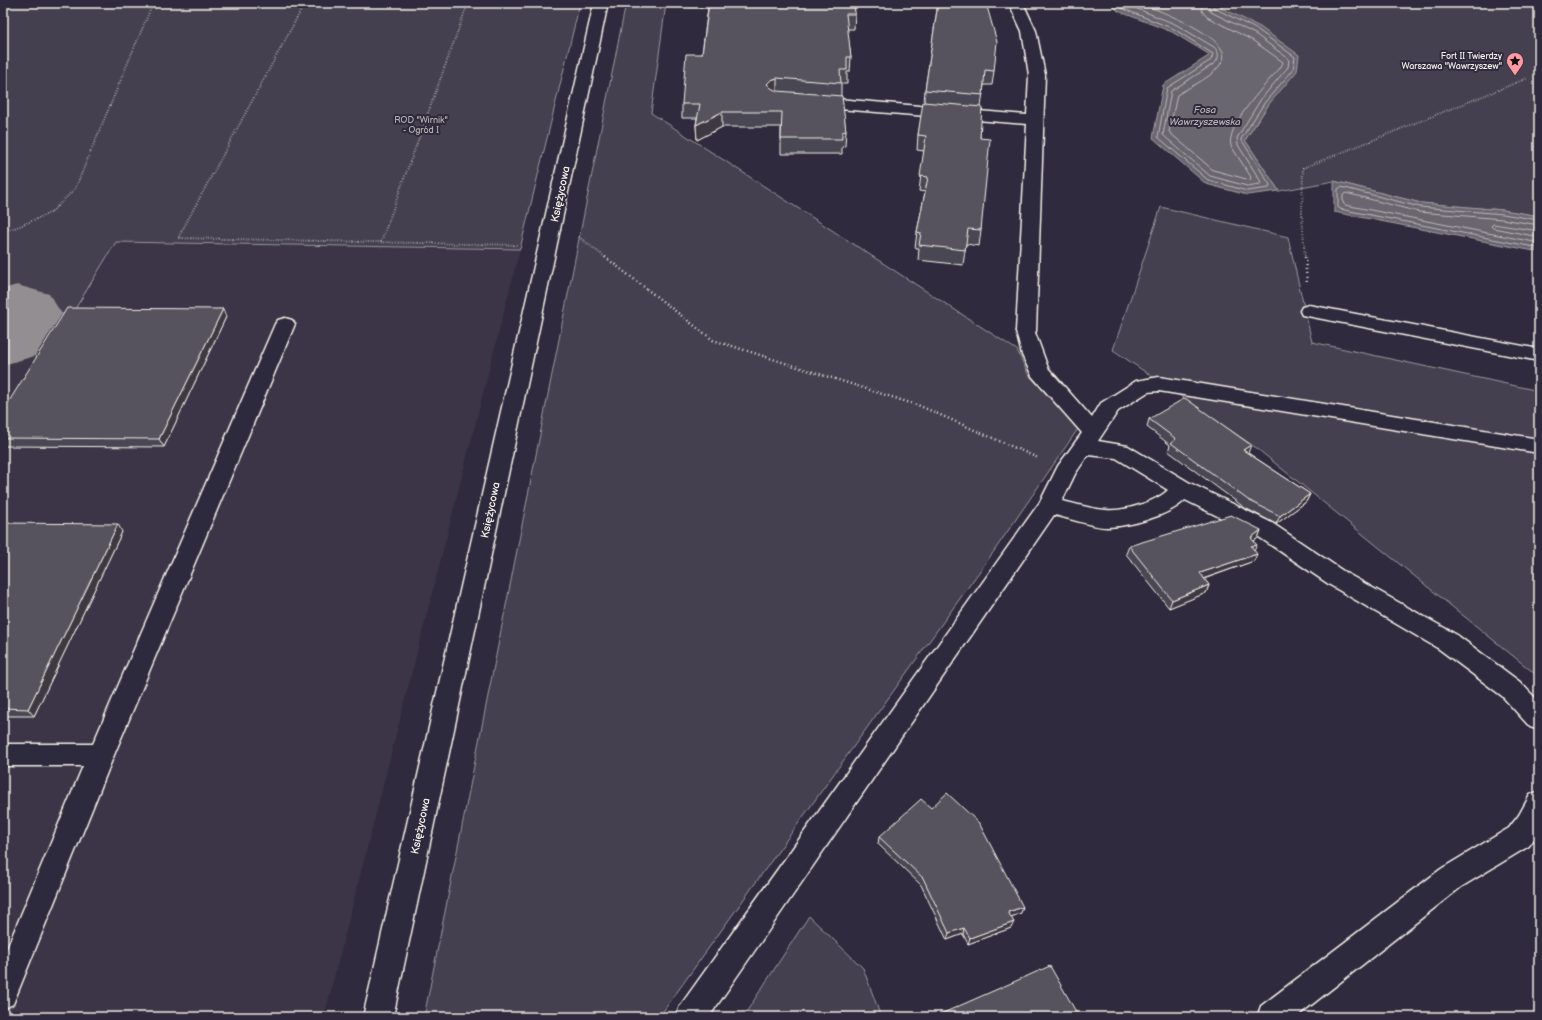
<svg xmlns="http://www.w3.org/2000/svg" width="1542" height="1020" viewBox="0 0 1542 1020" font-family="'Balsamiq Sans',sans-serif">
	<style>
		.built { fill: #3b3647 }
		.green { fill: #454050; stroke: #9c989c }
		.water { fill: #6a6670; stroke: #a19ea0 }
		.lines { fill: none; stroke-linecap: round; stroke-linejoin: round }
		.shore { stroke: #bdb9b8; stroke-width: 1 }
		.taxiway { fill: #928e92; fill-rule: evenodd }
		.lane-casing { stroke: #f4f1e8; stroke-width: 3 }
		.street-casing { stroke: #f4f1e8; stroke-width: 3 }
		.path-far1 { stroke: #f4f1e8; stroke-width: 2; stroke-dasharray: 0.5 2; stroke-linecap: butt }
		.path { stroke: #f4f1e8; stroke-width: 2.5; stroke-dasharray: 1 3; stroke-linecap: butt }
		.lane { fill: #2f2a3d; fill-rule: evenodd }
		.street { fill: #2f2a3d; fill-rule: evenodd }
		.wall { fill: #4a4752; stroke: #f4f1e8 }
		.shaded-wall { fill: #3c3942; stroke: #f4f1e8 }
		.building { fill: #56525f; stroke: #f4f1e8 }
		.labels { text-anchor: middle; stroke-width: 4; stroke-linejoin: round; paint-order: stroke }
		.far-poi-label { font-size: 9px; fill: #f4f1e8; stroke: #2f2a3d; text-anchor: end }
		.far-park-label { font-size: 9px; fill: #b7b3b3; stroke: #2f2a3d }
		.far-water-label { font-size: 10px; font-style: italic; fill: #b6b2b2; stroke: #2f2a3d }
		.street-label { font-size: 11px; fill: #f4f1e8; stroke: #2f2a3d }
	</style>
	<rect width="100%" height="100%" fill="#2f2a3d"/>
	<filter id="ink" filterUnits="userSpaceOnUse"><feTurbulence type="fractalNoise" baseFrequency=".025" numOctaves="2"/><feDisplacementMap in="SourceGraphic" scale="8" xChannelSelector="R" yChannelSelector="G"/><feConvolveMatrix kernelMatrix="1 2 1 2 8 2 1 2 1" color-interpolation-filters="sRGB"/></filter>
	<g filter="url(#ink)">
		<polygon class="built" points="3,3 68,241 520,249 324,1017 3,1017"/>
		<g class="green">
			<polygon points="3,3 580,3 520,249 116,242 72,314 3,314"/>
			<polygon points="626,3 666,3 651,113 1017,350 1028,374 1078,429 992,554 659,1017 424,1017"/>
			<polygon points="1212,3 1539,3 1539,216 1503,210 1421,203 1334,181 1279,191 1245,140 1269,104"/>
			<polygon points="1161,207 1288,237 1312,342 1539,391 1539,677 1255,447 1113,350"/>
			<polygon points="809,916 863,968 881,1017 743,1017"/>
		</g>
		<g class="water">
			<polygon points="1110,3 1212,3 1260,27 1299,55 1297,71 1269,104 1245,140 1279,191 1247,195 1206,184 1153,138 1163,85 1210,55 1172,32 1118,11"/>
			<polygon points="1334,181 1421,203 1503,210 1539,216 1539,252 1334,212"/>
		</g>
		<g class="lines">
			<g class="shore">
				<polyline points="1116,3 1121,8 1174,29 1213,54 1211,60 1167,88 1158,137 1208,180 1247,191 1269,188 1270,185 1241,139 1265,102 1293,70 1295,57 1258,30 1214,8 1212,3"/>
				<path d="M1123,3L1175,24L1214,47C1219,52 1220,57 1215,63L1171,91L1163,135L1210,176L1247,186L1260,184L1261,182L1238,145L1237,138L1261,99L1288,67L1289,59L1255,34L1211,12L1207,3"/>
				<path d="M1139,3C1155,9 1232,37 1223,60C1215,77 1192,85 1177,95L1169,132L1213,170L1250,180L1251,177L1231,146C1226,128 1258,93 1270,79C1274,74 1281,69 1283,62L1252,40L1207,17L1202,11L1201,3"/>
				<polyline points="1539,220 1503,214 1420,207 1341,187 1338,189 1338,207 1340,209 1539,248"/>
				<polyline points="1539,225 1502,219 1419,212 1346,193 1343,195 1343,203 1345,205 1539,243"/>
				<polyline points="1539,231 1493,224 1491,226 1493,228 1539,237"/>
			</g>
			<polygon class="taxiway" points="17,285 49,294 62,314 35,356 3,365 3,289"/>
			<defs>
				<g id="lane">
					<polygon points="1309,305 1539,349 1539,361 1302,315 1300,311 1302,307"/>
					<polygon points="285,318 292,320 295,324 114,755 13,1004 3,1009 3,958 83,766 3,766 3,744 93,744 275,324 278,320"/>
					<path d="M1026,325L1033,327L1048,368L1092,418L1101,403L1136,381L1159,377L1539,439V453L1159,391L1148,392L1118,411L1098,441L1128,446L1190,483L1272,523L1346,573L1457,635L1520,682L1539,702V730L1530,727L1502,696L1439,649L1330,585L1256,535L1185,500C1169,516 1131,526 1108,527C1096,528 1068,518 1054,515L709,1017H676L680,1006L1040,502L1058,466L1082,433L1032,376L1022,355L1016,331L1019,327ZM1088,455L1116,458L1168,490C1156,502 1123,512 1106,510C1091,509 1077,504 1062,501L1075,474Z"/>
					<polygon points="1539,791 1539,832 1529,846 1461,887 1296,1017 1257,1017 1261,1006 1441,869 1509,828 1519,815 1530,795"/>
				</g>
				<g id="street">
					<polygon points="594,3 608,3 393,1017 363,1017"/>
					<polygon points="1009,3 1023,3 1036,31 1045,75 1036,331 1033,335 1026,337 1019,335 1016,331 1027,124 814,107 809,105 806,102 809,99 814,97 1027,115 1029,75 1022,31"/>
				</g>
			</defs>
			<use href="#lane" class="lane-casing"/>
			<use href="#street" class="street-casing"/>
			<g class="path-far1">
				<polyline points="305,3 178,238 518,245"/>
				<polyline points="3,230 15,228 50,213 75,189 153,3"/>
				<polyline points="579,237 606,258"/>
				<polyline points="381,242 468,3"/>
				<polyline points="1305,258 1302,215 1303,168 1528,78"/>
			</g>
			<g class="path">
				<polyline points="605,257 713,340 920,406 1038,458"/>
				<polyline points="1305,257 1307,284"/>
			</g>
			<use href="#lane" class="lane"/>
			<use href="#street" class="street"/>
		</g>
		<g class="wall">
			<polygon points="687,3 854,3 855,14 854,29 847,29 851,57 850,72 847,72 847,84 841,84 841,96 846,131 845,146 842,147 842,154 781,154 781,127 722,127 697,140 696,125 697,118 682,118 682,104 702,54 708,7 688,7"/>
			<polygon points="938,3 994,71 992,85 984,85 981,107 980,138 981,230 979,246 966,244 963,265 918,260 919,248 915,248 917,232 925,192 919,191 924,151 917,150 918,135 924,102 925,90"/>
			<polygon points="223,309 226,317 164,447 3,446 3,411"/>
			<polygon points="1149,419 1248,453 1310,494 1306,502 1276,524 1245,508 1168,451 1170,445 1147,427"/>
			<polygon points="3,523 122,532 34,716 3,716"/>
			<polygon points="1261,530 1258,538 1254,541 1254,561 1204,579 1209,585 1206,593 1169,608 1126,554 1129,546"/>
			<polygon points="879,837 1021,913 1011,917 1011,928 968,944 963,934 947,940 921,885 878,844"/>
		</g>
		<g class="shaded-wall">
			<polygon points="777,78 777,93 771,95 767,84 771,80"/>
			<polygon points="722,112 722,127 697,140 696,125"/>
			<polygon points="223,309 226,317 164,447 159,439"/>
			<polygon points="1251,445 1248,453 1243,450"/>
			<polygon points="1310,494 1306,502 1276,524 1280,516"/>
			<polygon points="118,524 122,532 34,716 28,709"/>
			<polygon points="1261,530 1258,538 1247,546 1251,538"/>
			<polygon points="1257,545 1253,553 1251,546"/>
			<polygon points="1257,554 1254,561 1197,581 1200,573"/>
			<polygon points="1209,585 1206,593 1169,608 1172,600"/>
			<polygon points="1023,907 1021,913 1006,919 1008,912"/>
			<polygon points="1014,922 1011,928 968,944 970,938"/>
			<polygon points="964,928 963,934 947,940 949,933"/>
		</g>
		<g class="building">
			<polygon points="709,3 854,3 855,14 846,14 851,57 847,57 847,70 840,70 841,83 777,78 771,80 767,84 771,88 777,91 842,96 846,131 842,132 842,139 781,139 782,112 722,112 696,125 700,104 682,104 686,54 702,54"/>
			<polygon points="938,3 986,3 997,42 994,71 985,70 983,95 925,90"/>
			<polygon points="923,102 982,107 980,138 990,139 981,230 968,229 965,250 919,245 921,233 917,232 928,177 920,176 926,136 918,135"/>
			<polygon points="67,308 223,309 159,439 3,438 3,411"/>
			<polygon points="1185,398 1251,445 1243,450 1310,494 1280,516 1248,500 1171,443 1176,439 1149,419"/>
			<polygon points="1231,515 1261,530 1251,538 1257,545 1251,546 1257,554 1200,573 1209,585 1172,600 1129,546"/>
			<polygon points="3,523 118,524 28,709 3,708"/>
			<polygon points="947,793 979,823 1023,907 1008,912 1014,922 970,938 964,928 949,933 923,878 879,837 921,799 931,808"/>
			<polygon points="1050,966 1079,1017 934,1017"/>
		</g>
	</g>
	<defs>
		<symbol id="sight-pin" viewBox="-11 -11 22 30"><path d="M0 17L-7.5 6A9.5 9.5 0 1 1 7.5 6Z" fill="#ff9aa2" stroke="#2f2a3d"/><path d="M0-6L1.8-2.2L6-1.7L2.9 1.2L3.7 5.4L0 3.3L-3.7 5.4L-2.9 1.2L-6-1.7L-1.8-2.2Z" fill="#111"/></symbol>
	</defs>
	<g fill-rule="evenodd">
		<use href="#sight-pin" x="1505" y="51" width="20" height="27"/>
	</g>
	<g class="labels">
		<g class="far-poi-label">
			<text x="1502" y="59">Fort II Twierdzy<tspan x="1502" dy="10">Warszawa "Wawrzyszew"</tspan></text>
		</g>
		<g class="far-park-label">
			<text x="421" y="123">ROD "Wirnik"<tspan x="421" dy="10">- Ogród I</tspan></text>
		</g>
		<g class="far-water-label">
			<text x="1205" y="113">Fosa<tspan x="1205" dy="12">Wawrzyszewska</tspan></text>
		</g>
		<g class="street-label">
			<text transform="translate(560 194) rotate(-78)" y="4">Księżycowa</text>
			<text transform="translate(490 510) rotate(-78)" y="4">Księżycowa</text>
			<text transform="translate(420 826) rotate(-78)" y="4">Księżycowa</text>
		</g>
	</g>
	<rect width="1542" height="1020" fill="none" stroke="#2f2a3d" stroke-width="16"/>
	<rect x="8" y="8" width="1526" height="1004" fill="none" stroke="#f4f1e8" stroke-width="1.5" filter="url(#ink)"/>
</svg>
